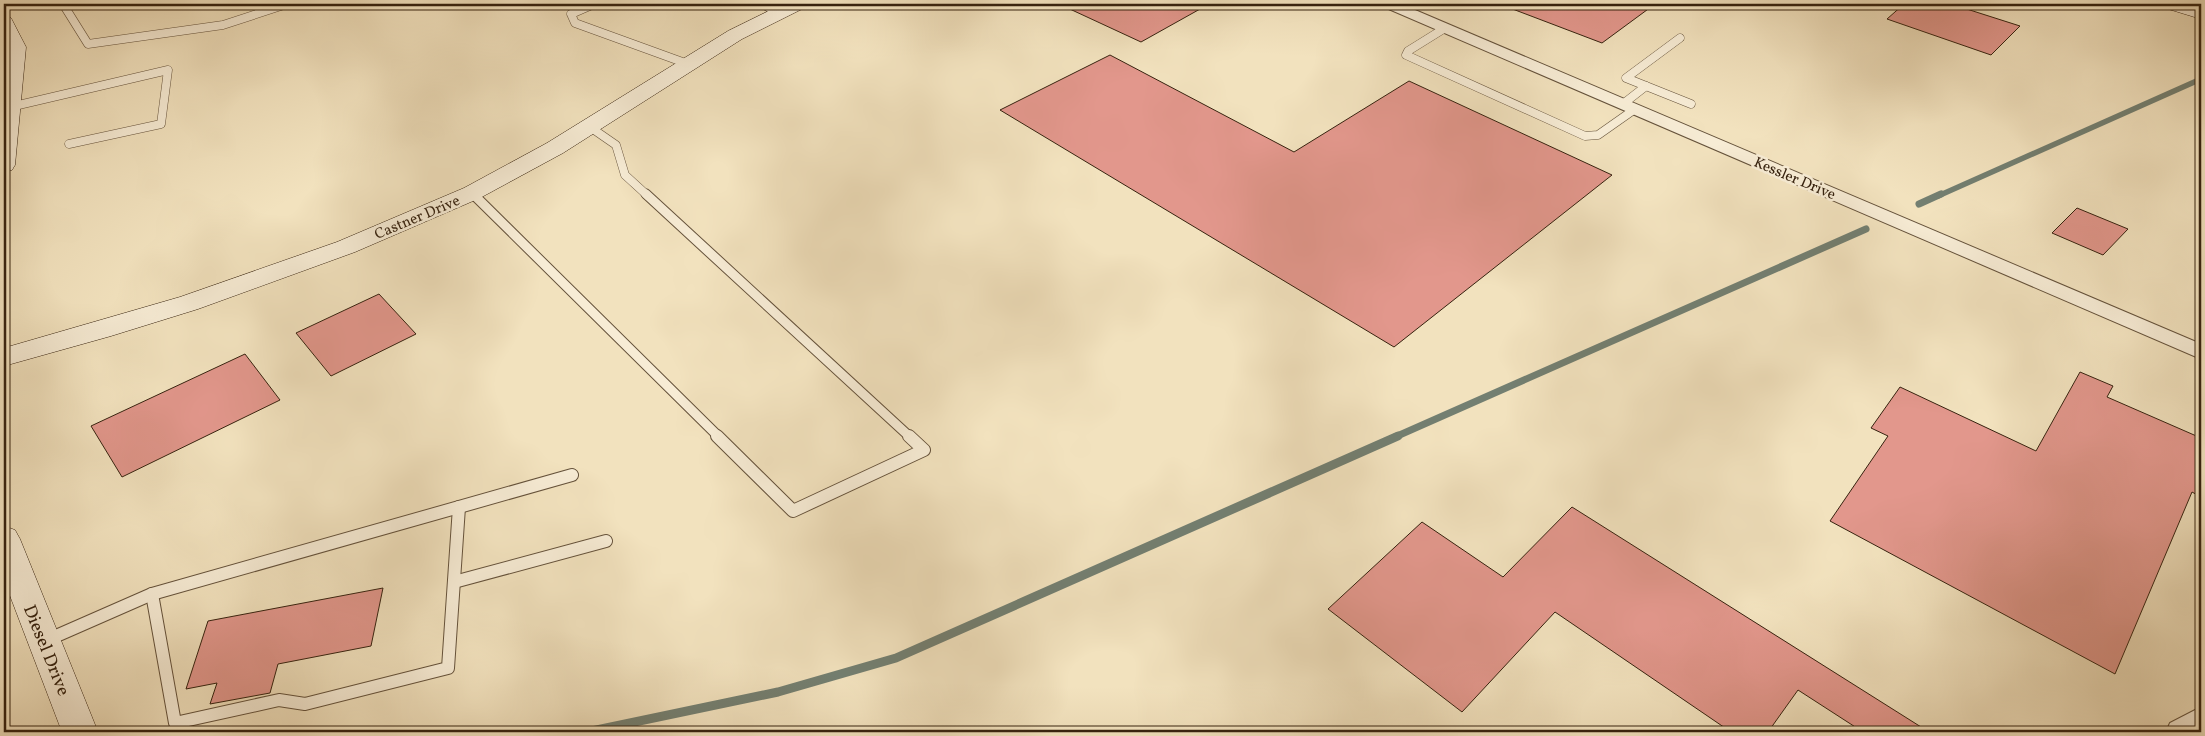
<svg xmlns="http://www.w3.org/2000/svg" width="2205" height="736" viewBox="0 0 2205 736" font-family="Vollkorn,serif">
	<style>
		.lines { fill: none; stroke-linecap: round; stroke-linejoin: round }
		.stream-far2 { stroke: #737f71; stroke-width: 5.5 }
		.stream-far1 { stroke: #737f71; stroke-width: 7 }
		.stream { stroke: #737f71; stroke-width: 9 }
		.building { fill: #e2978c; stroke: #36220f }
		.lane-far2-casing { stroke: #65523b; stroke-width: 9 }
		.lane-far1-casing { stroke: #65523b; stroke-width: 11 }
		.lane-casing { stroke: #65523b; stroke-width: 14 }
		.street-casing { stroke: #65523b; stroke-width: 2 }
		.secondary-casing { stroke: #36220f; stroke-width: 1 }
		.lane-far2 { stroke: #f7ecd5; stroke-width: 8 }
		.lane-far1 { stroke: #f7ecd5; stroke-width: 9 }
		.lane { stroke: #f7ecd5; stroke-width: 12 }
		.street { fill: #f7ecd5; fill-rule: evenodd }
		.secondary { fill: #f7ecd5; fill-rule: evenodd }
		.labels { text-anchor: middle; stroke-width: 5; stroke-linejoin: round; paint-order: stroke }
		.street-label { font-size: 15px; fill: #36220f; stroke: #f7ecd5 }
		.near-street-label { font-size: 18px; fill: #36220f; stroke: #f7ecd5 }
	</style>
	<rect width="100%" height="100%" fill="#f2e2be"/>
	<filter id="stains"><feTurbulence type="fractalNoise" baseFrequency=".004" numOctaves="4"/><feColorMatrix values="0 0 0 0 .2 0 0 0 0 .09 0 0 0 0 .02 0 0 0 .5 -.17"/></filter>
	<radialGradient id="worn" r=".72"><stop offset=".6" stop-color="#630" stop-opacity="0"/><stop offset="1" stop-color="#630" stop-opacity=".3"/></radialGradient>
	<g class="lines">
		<polyline class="stream-far2" points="1938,196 2201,79"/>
		<g class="stream-far1">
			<polyline points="1919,204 1941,194"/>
			<polyline points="1395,437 1866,229"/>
		</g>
		<polyline class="stream" points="587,732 778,692 896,658 1398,436"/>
	</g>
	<g class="building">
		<polygon points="1059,4 1209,4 1141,42"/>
		<polygon points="1503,4 1655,4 1602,43 1502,5"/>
		<polygon points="1904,4 1951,4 2020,26 1991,55 1887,19"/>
		<polygon points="1110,55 1294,152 1409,81 1612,175 1394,347 1000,110"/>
		<polygon points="2077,208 2128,229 2103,255 2052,233"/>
		<polygon points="379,294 416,334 331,376 296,333"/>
		<polygon points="245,354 280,400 122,477 91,426"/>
		<polygon points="2080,372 2113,386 2107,397 2201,438 2201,497 2192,492 2115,674 1830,521 1888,436 1871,428 1900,387 2036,451"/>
		<polygon points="1572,507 1929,732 1863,732 1798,690 1768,732 1731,732 1555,612 1462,712 1328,609 1422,522 1503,577"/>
		<polygon points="383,588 371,646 278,664 270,693 210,704 217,683 186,689 208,621"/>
	</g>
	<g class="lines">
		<defs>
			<g id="lane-far2">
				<polyline points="63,4 88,44 223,25 287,4"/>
				<polyline points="594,4 571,14 575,23 688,64"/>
				<polyline points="763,4 777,13"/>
				<polyline points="1445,28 1408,51 1406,55 1585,136 1598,135 1635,109"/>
				<polyline points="1680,38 1626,78 1691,104"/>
				<polyline points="1623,104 1646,86"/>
				<polyline points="10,107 168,70 161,124 69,144"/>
				<polyline points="590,127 616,145 625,175 648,196"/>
				<polyline points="472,193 475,196"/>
			</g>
			<g id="lane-far1">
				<polyline points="473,194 719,437"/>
				<polyline points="646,194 910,437"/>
			</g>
			<g id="lane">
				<polyline points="717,436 793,511 924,450 909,436"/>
				<polyline points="454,582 606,541"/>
				<polyline points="152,594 175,723 279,700 305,704 448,668 459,507"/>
				<polyline points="47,640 152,594 572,475"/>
			</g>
			<g id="street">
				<polygon points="1382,4 1401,4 2201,344 2201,359 1384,7"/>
				<polygon points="2201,707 2201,732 2166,732 2170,723"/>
			</g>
			<g id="secondary">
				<polygon points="783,4 807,4 804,8 742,39 563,153 480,198 355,252 198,309 111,336 4,366 4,348 180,297 337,242 464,188 547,143 728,31"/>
				<polygon points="2163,4 2191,4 2201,7 2201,19 2165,8"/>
				<polygon points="4,16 11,18 26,47 15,165 12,170 4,172 4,67 6,47 4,42"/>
				<polygon points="4,526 15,530 20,539 98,732 62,732 4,580"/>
			</g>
		</defs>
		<use href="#lane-far2" class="lane-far2-casing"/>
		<use href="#lane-far1" class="lane-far1-casing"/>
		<use href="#lane" class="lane-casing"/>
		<use href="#street" class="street-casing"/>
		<use href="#secondary" class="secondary-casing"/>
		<use href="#lane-far2" class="lane-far2"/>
		<use href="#lane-far1" class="lane-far1"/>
		<use href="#lane" class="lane"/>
		<use href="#street" class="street"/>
		<use href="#secondary" class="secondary"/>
	</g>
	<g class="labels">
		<g class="street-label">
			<text transform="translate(1795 178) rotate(23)" y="5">Kessler Drive</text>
			<text transform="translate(417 217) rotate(-23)" y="5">Castner Drive</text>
		</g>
		<g class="near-street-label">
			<text transform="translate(47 650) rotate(68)" y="6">Diesel Drive</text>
		</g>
	</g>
	<rect width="2205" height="736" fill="none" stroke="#f2e2be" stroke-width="20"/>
	<rect x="5" y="5" width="2195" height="726" fill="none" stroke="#36220f" stroke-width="2.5"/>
	<rect x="10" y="10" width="2185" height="716" fill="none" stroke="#36220f"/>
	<rect width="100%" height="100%" filter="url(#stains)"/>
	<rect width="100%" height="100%" fill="url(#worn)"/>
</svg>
